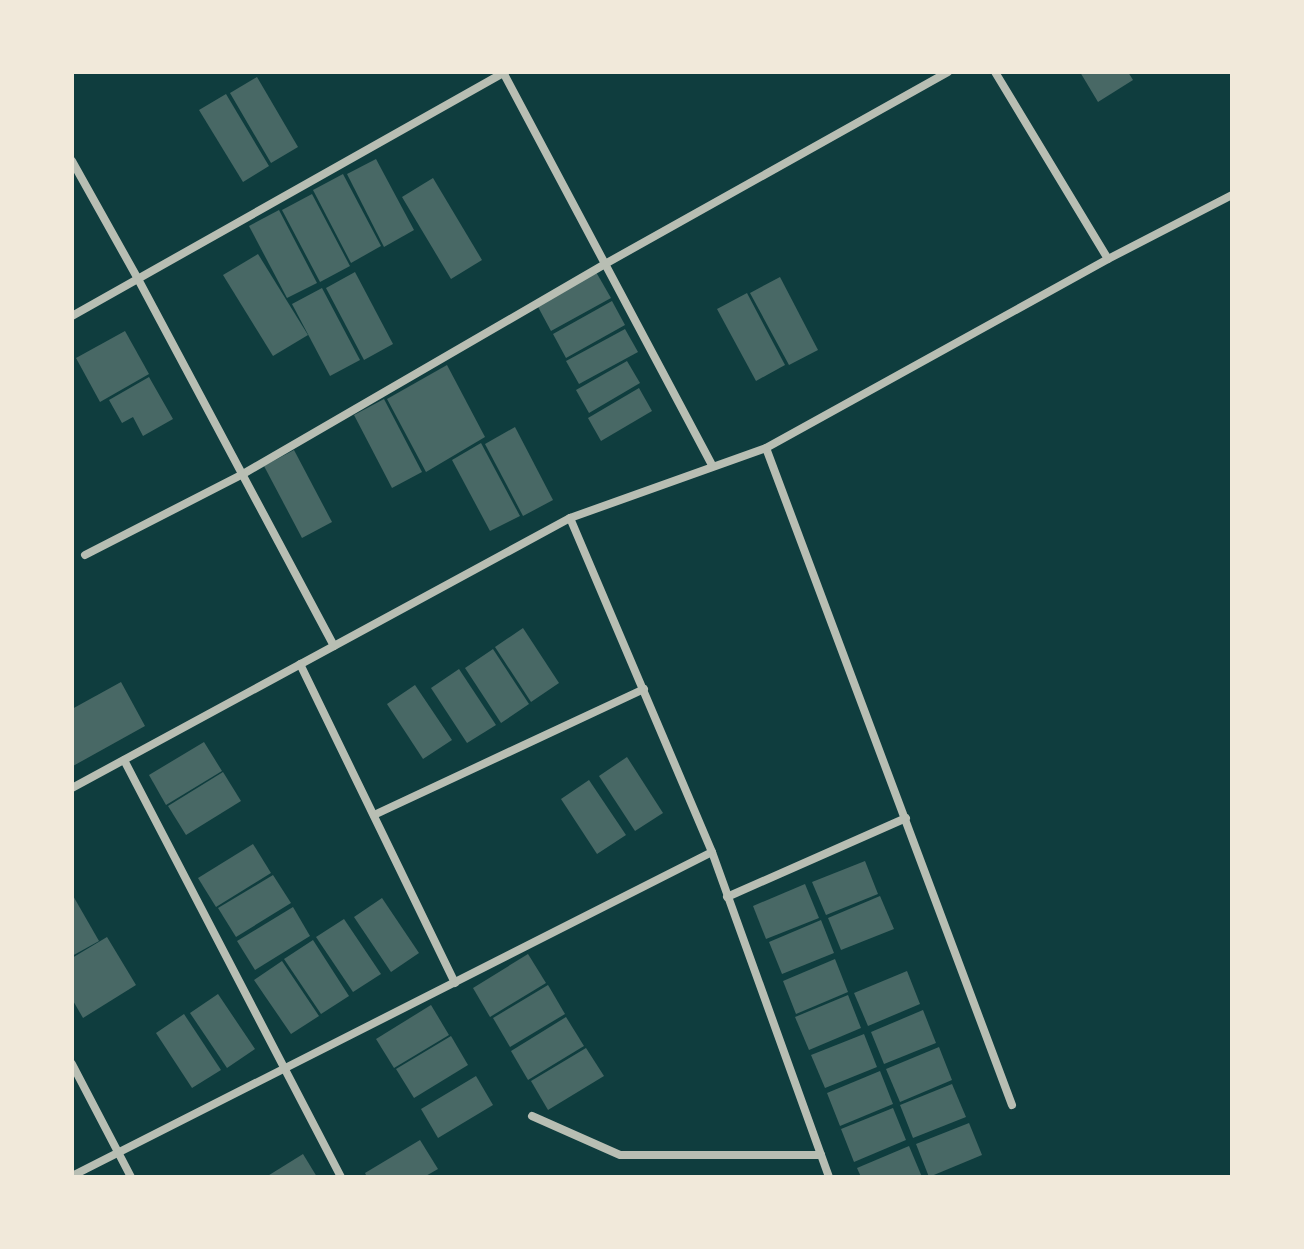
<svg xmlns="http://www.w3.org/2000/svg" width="1304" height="1249" viewBox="0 0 1304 1249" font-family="'Asap Condensed',sans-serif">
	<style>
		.building { fill: #486865 }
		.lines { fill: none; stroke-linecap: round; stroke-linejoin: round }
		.minor { stroke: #b8beb3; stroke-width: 8 }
	</style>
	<rect width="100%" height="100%" fill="#0f3d3e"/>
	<g class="building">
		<polygon points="1080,72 1128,72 1133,80 1098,102"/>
		<polygon points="257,77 298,147 271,163 230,93"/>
		<polygon points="226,94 269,166 243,182 199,110"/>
		<polygon points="376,159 414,230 384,247 347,174"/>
		<polygon points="343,174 381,246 351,263 313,190"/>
		<polygon points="433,178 482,260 451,279 402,197"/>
		<polygon points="312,194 350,266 320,282 282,210"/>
		<polygon points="279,210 317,283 287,298 249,226"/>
		<polygon points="258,254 308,335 273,356 223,275"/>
		<polygon points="355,272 393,344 364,360 326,288"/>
		<polygon points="596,272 611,298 551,331 537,305"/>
		<polygon points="780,277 818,350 789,365 750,293"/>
		<polygon points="322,288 360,360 330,376 292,304"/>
		<polygon points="747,293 785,365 756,381 717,309"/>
		<polygon points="612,301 625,325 566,358 553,334"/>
		<polygon points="625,329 638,352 579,384 566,361"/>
		<polygon points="125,331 149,374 100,402 76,358"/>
		<polygon points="627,361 640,383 589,413 576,390"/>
		<polygon points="447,365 485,437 426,472 387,399"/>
		<polygon points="149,377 173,419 143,436 133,417 122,423 109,400"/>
		<polygon points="639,388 652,411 601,441 588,418"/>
		<polygon points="384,399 422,472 392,488 354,415"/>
		<polygon points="515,427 553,500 523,516 485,444"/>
		<polygon points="481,443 520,516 490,531 452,460"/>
		<polygon points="294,450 332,522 302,538 264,466"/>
		<polygon points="523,628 559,683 531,702 495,647"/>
		<polygon points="493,649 529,704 501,723 465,668"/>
		<polygon points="459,669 496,725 467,743 431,688"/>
		<polygon points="121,682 145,726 73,766 72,709"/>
		<polygon points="415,685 452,740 423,759 387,704"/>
		<polygon points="204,742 222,771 166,805 149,775"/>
		<polygon points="627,757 663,813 635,831 599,776"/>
		<polygon points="223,772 241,801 186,835 168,806"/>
		<polygon points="589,780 626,835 597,854 561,799"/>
		<polygon points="253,844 271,873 216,907 198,878"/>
		<polygon points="865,861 878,894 826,915 812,882"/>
		<polygon points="273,875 291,903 236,937 218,908"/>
		<polygon points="805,884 819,918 766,939 753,906"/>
		<polygon points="72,894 99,941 72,956"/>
		<polygon points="880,896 894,929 841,950 828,918"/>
		<polygon points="382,898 419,953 391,972 354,917"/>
		<polygon points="293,907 310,936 255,970 237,941"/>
		<polygon points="344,919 381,974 353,992 316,937"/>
		<polygon points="821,920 834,953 782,974 769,942"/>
		<polygon points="107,937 136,985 83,1018 72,999 72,958"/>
		<polygon points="313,940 349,996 321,1014 284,959"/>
		<polygon points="528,954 546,983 490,1017 473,988"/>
		<polygon points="835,959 848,992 796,1014 783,981"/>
		<polygon points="282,961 319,1016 291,1034 254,980"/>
		<polygon points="907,971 920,1004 868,1026 854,993"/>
		<polygon points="548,985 565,1014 510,1047 493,1018"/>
		<polygon points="218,994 255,1049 227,1068 190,1013"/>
		<polygon points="848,995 861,1028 809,1050 795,1017"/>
		<polygon points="431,1005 449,1035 394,1068 376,1039"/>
		<polygon points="923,1010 936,1043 884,1064 871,1032"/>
		<polygon points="184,1014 221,1070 192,1088 156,1033"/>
		<polygon points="566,1017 584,1046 528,1080 511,1051"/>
		<polygon points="864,1034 877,1067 825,1088 811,1055"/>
		<polygon points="451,1036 468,1065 414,1098 396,1069"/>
		<polygon points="939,1047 952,1080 900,1102 886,1069"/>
		<polygon points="586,1048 604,1076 548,1110 531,1081"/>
		<polygon points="880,1071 893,1104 840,1126 827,1093"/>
		<polygon points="476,1076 493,1105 438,1138 421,1109"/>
		<polygon points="952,1084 966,1117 913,1138 900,1105"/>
		<polygon points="893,1108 906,1140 854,1162 841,1129"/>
		<polygon points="969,1123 982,1155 929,1177 916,1144"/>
		<polygon points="420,1140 438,1169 424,1177 367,1177 365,1173"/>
		<polygon points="909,1146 922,1177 861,1177 857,1168"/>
		<polygon points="303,1154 317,1177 266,1177"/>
	</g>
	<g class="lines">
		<g class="minor">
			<polyline points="503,72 712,465"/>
			<polyline points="995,72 1108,259"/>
			<polyline points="72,161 138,279 334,646"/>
			<polyline points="72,316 505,72"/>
			<polyline points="766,448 1012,1105"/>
			<polyline points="570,518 712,852 829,1177"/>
			<polyline points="85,555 243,474 605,264 948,72"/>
			<polyline points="300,664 455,983"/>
			<polyline points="124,760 341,1177"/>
			<polyline points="72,788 570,518 766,448 1108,259 1232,195"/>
			<polyline points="374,815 644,689"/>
			<polyline points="727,897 906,818"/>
			<polyline points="72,1064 131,1177"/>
			<polyline points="532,1116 620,1155 821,1155"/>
			<polyline points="72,1176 712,852"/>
		</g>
	</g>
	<rect width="1304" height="1249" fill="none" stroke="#f1e9da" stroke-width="148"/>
</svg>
